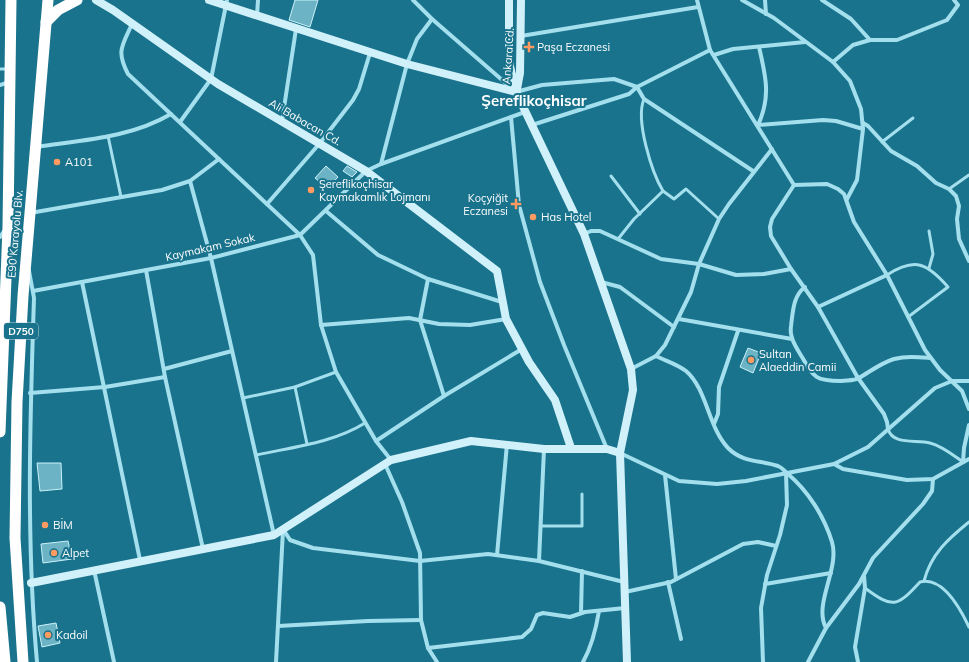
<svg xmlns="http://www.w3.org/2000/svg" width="969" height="662" viewBox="0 0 969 662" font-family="Mulish,sans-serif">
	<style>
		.building { fill: #6cb4c5; stroke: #caf1fa }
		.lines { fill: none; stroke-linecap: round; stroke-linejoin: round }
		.lane { stroke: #a4dfee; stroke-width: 3 }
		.street { stroke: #a4dfee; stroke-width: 4 }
		.secondary { stroke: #d1f1fa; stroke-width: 8 }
		.highway { stroke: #fff; stroke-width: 11 }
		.poi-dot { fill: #ff9a61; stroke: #19738c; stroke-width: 1.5 }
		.labels { text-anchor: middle; stroke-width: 4; stroke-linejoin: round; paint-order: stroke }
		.shield { fill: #19738c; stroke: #bad5dc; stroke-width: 1 }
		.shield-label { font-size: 10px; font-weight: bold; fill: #fff }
		.poi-label { font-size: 11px; fill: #fff; stroke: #19738c; text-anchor: start }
		.street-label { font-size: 11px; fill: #fff; stroke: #19738c }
		.district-label { font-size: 15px; font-weight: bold; fill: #fff; stroke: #19738c }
	</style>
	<rect width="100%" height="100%" fill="#19738c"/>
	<g class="building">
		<polygon points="295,0 318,0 310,27 289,20"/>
		<polygon points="326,166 338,177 329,187 326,185 325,186 315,178"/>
		<polygon points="347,166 357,172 352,177 343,171"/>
		<polygon points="748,348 761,353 753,373 740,367"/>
		<polygon points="37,463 61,463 62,489 40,491"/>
		<polygon points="68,541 72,559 43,563 41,544"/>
		<polygon points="56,623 60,643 42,647 38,626"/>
	</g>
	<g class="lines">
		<g class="lane">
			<polyline points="0,69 7,69"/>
			<path d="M644,99C635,120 652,173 663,191"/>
			<polyline points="108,136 121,197"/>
			<polyline points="882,142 913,118"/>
			<polyline points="611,176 640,214"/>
			<polyline points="949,189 969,175"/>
			<polyline points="929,231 933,254 929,268"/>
			<polyline points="618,239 634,219 663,191 674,199 686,189 719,219"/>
			<path d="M887,275C915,257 927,263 948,287L908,317"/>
			<polyline points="295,387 307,444"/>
			<polyline points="243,398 295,387 336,372"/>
			<path d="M888,429C893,446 917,439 930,443C942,446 953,455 963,462"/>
			<path d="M256,455C293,447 333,443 365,423"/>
			<polyline points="541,526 582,526 582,494"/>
			<path d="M924,581C931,554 948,539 969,522"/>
			<path d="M865,588C893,609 897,607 920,582C943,576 961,610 969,627"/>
		</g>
		<g class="street">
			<polyline points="413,0 432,19 516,92 542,85 614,79 637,87 644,99 753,171"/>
			<polyline points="697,0 710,50 794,185"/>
			<polyline points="742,0 774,18 833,62 850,81 861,109 863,129 857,180 847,199"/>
			<polyline points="765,0 766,14"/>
			<polyline points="822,0 851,19 870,40"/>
			<polyline points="257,16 258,0"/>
			<path d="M132,24C122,46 116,51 128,74L300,235L313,255L321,325L336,372L376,441L391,460"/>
			<polyline points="521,36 698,7"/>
			<path d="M759,47C766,77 771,97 758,125L823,120L836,121L863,129"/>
			<polyline points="714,55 733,49 805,42"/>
			<polyline points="833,62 853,45 870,40 897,40 947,20 958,5 954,0"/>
			<polyline points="0,85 9,82"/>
			<polyline points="511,117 519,205 540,282 564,345 607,449"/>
			<polyline points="282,121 296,29"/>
			<polyline points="180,122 211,79 227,0"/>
			<polyline points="863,123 868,126 891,151 917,166 936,183 949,189 956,196 959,206 957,219 959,239 969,261"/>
			<polyline points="532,125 629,94 637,87 710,50"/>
			<path d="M36,147C83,140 130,138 171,114"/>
			<polyline points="381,164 525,112"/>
			<polyline points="190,181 211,258 274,535"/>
			<polyline points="794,185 827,184 838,189 844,194 854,222 887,275 925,350 940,370 962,391 969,409"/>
			<polyline points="794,185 772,219 770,227 771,236 791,269 818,307 858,378 884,414 887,422 888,429"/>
			<polyline points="267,204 320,143 353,100 359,89 370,53"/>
			<polyline points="326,211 378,255 428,279 502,302"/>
			<polyline points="30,213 162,190 190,181 219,159"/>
			<polyline points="584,234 591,231 600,231 661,259 699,264 736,275 764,274 791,269"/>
			<polyline points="0,237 5,230"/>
			<polyline points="146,270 165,377 203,549"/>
			<path d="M29,271L34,298C30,419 26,540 37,662"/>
			<polyline points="428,279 420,320 444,396"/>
			<polyline points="82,282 140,560"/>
			<polyline points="601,282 620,287 674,327"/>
			<path d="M805,287C793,296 793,311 791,326C789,337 796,347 802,357C814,378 816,381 841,381C847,380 854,381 859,378C871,371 881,363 894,359C907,356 917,357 930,358"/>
			<polyline points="33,291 211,258 300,235 366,171 381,164 407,64 417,39 432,19"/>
			<polyline points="818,307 887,275"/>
			<polyline points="679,319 792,339"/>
			<polyline points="321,325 409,318 439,324 470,325 506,319"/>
			<path d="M656,356C666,361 677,364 686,371C707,389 708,427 728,448C743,463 760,460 778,466C783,468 784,471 788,474C808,491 824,516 832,542C840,569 813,604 826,628"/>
			<polyline points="164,369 232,351"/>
			<polyline points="631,369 656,356 665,345 691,292 699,264 719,219 729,204 772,149"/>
			<polyline points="30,393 105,387 165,377"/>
			<polyline points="714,424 718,414 719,387 738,331"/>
			<polyline points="376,441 444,396 522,349"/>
			<polyline points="620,453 679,481 717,484 746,481 834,464 868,447 935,388 952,381 969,381"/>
			<polyline points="963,462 964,448 969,425"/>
			<polyline points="385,464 402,502 420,553 421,620 428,648 437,662"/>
			<polyline points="834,464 843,469 907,480 933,479 969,459"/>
			<polyline points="665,475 676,579"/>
			<polyline points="283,529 290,540 313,548 420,561 488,554 539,561 624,582"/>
			<polyline points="497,555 507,444"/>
			<polyline points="539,561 544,449"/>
			<polyline points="94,570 114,662"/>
			<polyline points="668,582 681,639"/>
			<polyline points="765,584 831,573"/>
			<polyline points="625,592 671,582 743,544 758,542 776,546"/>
			<polyline points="581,613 582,571"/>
			<polyline points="278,626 368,621 421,620"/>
			<polyline points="428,648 522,637 531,629 537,615 543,613 570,617 585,612 625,608"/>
			<polyline points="276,662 283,530"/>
			<path d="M583,662C592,646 596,629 599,611"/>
			<polyline points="763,662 761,608 767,575 780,535 787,505 786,473"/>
			<polyline points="808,662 826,628 859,584 873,558 923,504 932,491 933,479"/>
			<polyline points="858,662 855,647 865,588 864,576"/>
		</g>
		<g class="secondary">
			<polyline points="96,0 113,10 218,84 366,171 497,271 506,319 529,362 555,400 571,448"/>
			<polyline points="209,0 407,64 516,92"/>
			<polyline points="509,0 509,62 516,92 584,234 631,369 633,390 620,453 627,662"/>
			<polyline points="517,89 520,73 521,0"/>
			<polyline points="31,583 274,535 391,460 471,441 544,449 607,449 620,453"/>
		</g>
		<g class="highway">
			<polyline points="46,22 58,10 77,0"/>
			<polyline points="0,432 8,227 11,0"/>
			<polyline points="0,607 5,662"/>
			<polyline points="23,662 15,538 17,402 23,296 48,0"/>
		</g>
	</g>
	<g class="poi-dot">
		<path d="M527 41h4v4h4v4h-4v4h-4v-4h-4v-4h4z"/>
		<circle cx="57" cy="162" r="4"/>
		<circle cx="311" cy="190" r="4"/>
		<path d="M514 198h4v4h4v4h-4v4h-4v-4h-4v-4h4z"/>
		<circle cx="533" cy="217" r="4"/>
		<circle cx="751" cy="360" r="4"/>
		<circle cx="45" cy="525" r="4"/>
		<circle cx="54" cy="553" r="4"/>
		<circle cx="48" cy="635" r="4"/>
	</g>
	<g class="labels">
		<rect class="shield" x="4" y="323" width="34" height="16" rx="3"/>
		<g class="shield-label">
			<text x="21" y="335">D750</text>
		</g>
		<g class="poi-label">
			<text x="537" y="51">Paşa Eczanesi</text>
			<text x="65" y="166">A101</text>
			<text x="319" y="188">Şereflikoçhisar<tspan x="319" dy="13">Kaymakamlık Lojmanı</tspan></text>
			<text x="508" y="202" text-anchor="end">Koçyiğit<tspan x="508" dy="13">Eczanesi</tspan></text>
			<text x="541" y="221">Has Hotel</text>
			<text x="759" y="358">Sultan<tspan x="759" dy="13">Alaeddin Camii</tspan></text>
			<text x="53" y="529">BİM</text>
			<text x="62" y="557">Alpet</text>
			<text x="56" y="639">Kadoil</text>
		</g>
		<g class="street-label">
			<text transform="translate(508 56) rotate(-86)" y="4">Ankara Cd.</text>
			<text transform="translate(305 122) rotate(30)" y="4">Ali Babacan Cd.</text>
			<text transform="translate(15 234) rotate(-85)" y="4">E90 Karayolu Blv.</text>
			<text transform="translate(210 247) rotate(-13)" y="4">Kaymakam Sokak</text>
		</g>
		<g class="district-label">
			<text x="534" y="106">Şereflikoçhisar</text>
		</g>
	</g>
</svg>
